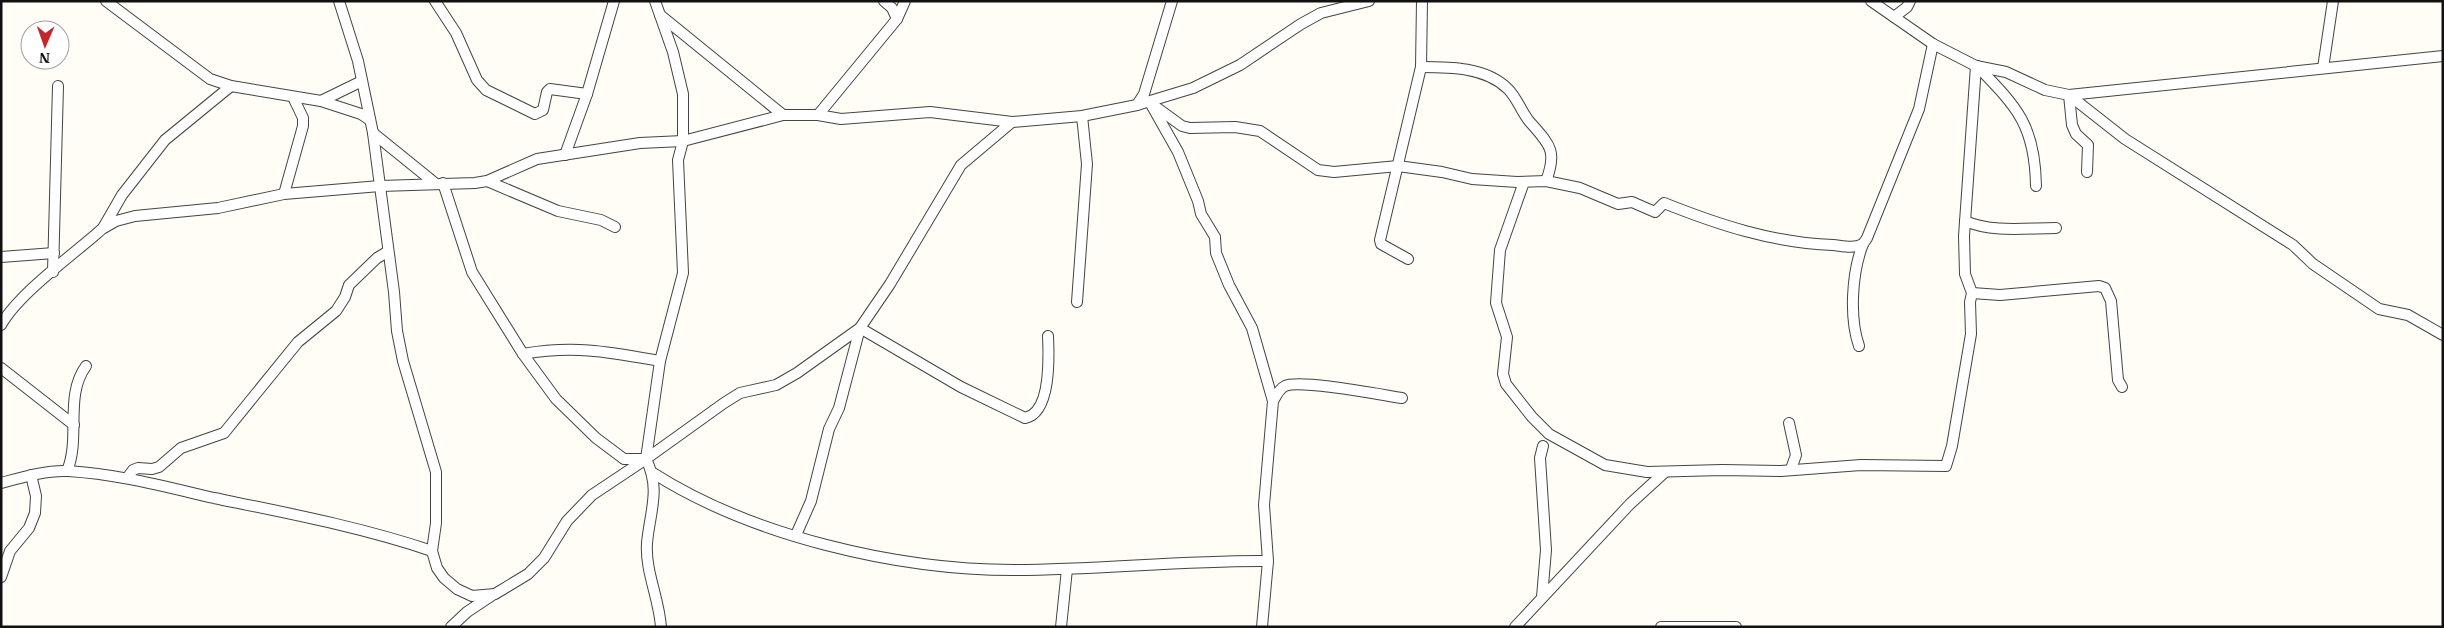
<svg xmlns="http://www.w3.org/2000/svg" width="2444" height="628" viewBox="0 0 2444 628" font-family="'IBM Plex Serif',serif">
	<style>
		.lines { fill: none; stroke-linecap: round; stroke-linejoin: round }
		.minor-casing { stroke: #444; stroke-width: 12 }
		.minor { stroke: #fff; stroke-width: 10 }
	</style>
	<rect width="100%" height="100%" fill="#fffdf5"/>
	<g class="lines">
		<defs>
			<g id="minor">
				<polyline points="106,1 210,79 231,86 321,101 361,114 370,120"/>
				<polyline points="339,1 358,61 373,133 394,292 397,331 403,361 436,472 436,523 432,551"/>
				<polyline points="435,1 456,33 477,80 486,90 535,114 543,110 547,92 550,89 587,94"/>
				<path d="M655,1L673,52L683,94V141L678,160L683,273L660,361L646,459C661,489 650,511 647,543C645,571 659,598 661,627"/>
				<polyline points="884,1 892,8 897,19"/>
				<polyline points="1871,1 1933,44 1976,66 2006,72 2045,90 2069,95 2443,56"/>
				<polyline points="660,15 783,115"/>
				<polyline points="1894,17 1907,7 1910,1"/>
				<path d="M1977,66C2018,108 2035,126 2036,186"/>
				<path d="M1421,67C1450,67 1486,67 1508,89C1517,98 1521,111 1529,121C1549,144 1558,150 1546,181"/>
				<polyline points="2323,68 2333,1"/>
				<polyline points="2069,95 2125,139 2293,245 2313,264 2379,309 2408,315 2443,335"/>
				<polyline points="2069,95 2072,125 2076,134 2088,145 2087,172"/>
				<polyline points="321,101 362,81"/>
				<path d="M1149,102L1182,126L1190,128L1235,127L1260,131L1318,170L1334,172L1398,166L1442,172L1472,179L1517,182L1546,181L1580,188L1618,204L1632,202L1655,212L1664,203C1719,225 1774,243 1833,245C1843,246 1853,249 1863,244L1867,238L1919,109L1933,44"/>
				<polyline points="1137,105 1144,94 1172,1"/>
				<polyline points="1152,106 1178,152 1198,201 1201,214 1215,237 1216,253 1229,285 1252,328 1273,401 1264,505 1268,561 1262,627"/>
				<polyline points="818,115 897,19 905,1"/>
				<polyline points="373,133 436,184"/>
				<polyline points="565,155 587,94 614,1"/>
				<polyline points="487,181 558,211 601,220 615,227"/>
				<polyline points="1524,182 1500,250 1496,303 1507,337 1503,374 1506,384 1532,417 1549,434 1605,465 1647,472 1722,470 1781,471 1861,465 1946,466 1952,446 1971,334 1970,302 1972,293 1965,274 1964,236 1976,66"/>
				<polyline points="443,183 472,272 523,354 556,399 596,438 624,459 646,459"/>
				<polyline points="284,194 303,126 303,118 293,97"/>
				<path d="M1965,221C1993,233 2026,228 2056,228"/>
				<polyline points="103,228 122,195 165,140 231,86"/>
				<polyline points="1,257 54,253"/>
				<polyline points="1408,259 1381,244 1380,240 1421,67 1422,1"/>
				<polyline points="53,272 58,86"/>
				<polyline points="1972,293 2000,295 2099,286 2105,288 2111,301 2118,380 2122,387"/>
				<polyline points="1077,302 1087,164 1082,116"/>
				<path d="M1,325C19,293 73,255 102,229L116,221L135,216L218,208L284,194L380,186L475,183L487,181L537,159L640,143L683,141L783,115H818L841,119L930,112L1012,122L1082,116L1137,105L1193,88L1240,65L1301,24L1321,13L1369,1"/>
				<path d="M1859,346C1849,317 1852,272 1863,244"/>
				<path d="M523,354C575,345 609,352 660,361"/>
				<polyline points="1,368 74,425"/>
				<path d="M1273,401C1276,396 1279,389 1285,386C1300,379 1382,395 1402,398"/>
				<polyline points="1789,423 1796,455 1791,469"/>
				<path d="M67,471C81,438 64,396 86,366"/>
				<path d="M653,473C752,536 897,570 1014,570C1099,570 1183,560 1268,561"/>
				<polyline points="127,478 133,470 138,468 152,469 159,467 181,448 224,433 298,342 336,311 345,297 349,285 377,258 387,252"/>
				<path d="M1,483C23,477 46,470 68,471C118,474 166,487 214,498C287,513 361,527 432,551L437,568L444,578L457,589L472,596L495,594L528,574L544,558L567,521L592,495L646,459L724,403L740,393L776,385L797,373L860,328L890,284L961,165L1012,122"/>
				<path d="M796,535L811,501L829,429L839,408L860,328L961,387L1025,418C1051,413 1049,357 1048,336"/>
				<polyline points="1,577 10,551 29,528 35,513 36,496 31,475"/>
				<polyline points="1542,597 1546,550 1540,458 1543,446"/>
				<polyline points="451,627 467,612 494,594"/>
				<polyline points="1061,627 1067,569"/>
				<polyline points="1515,627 1630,504 1665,472"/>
				<polyline points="1661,627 1736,627"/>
			</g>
		</defs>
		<use href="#minor" class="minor-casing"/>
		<use href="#minor" class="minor"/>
	</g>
	<rect width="2444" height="628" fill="none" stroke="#111111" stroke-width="5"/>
	<g transform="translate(45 45) rotate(182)"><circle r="24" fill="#ffffff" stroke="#a0a0a0"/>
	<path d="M0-4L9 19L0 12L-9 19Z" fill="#c4262e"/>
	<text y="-8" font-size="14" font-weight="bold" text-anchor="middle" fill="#111111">N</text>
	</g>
</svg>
